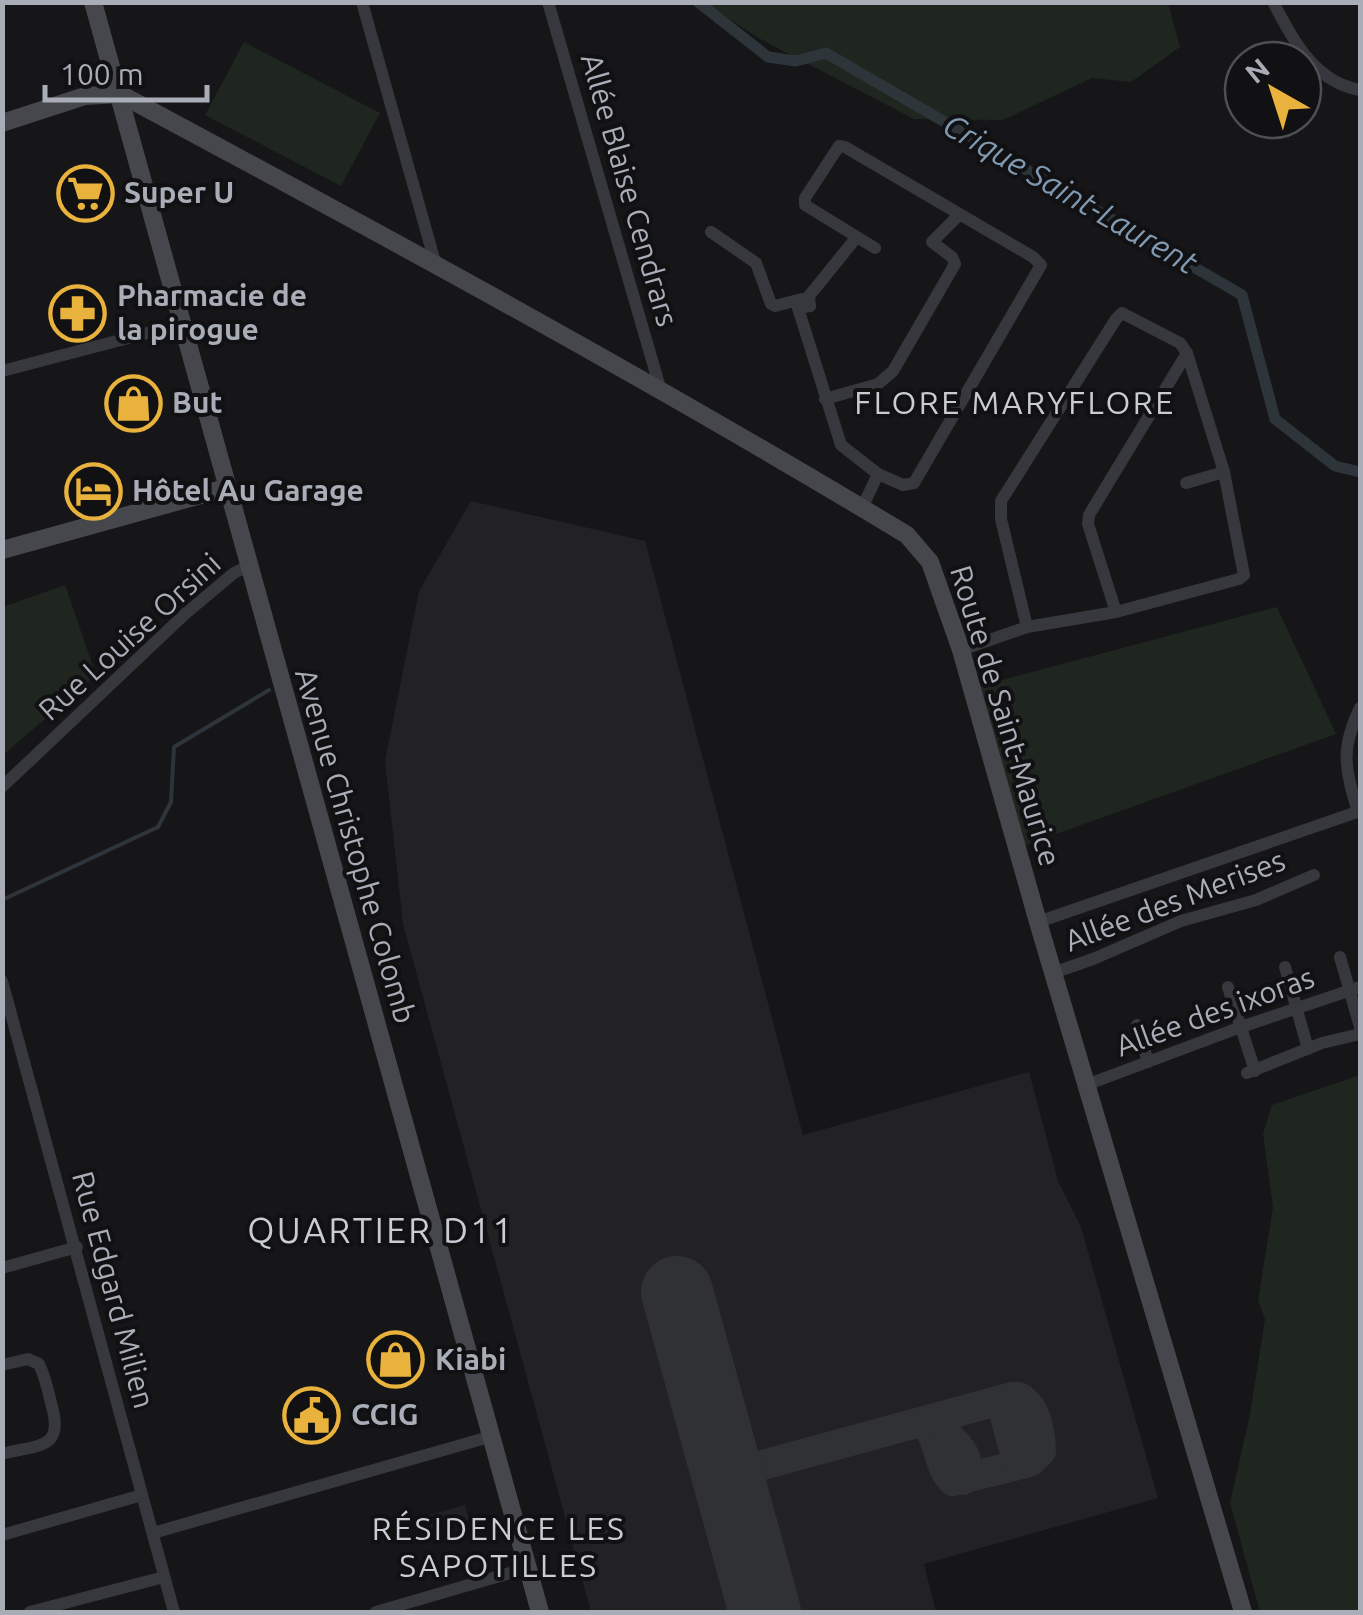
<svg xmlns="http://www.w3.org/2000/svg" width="1363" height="1615" viewBox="0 0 1363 1615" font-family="Ubuntu,sans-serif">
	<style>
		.built { fill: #222225 }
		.green { fill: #1e261f }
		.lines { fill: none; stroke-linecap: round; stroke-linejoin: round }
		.stream { stroke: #2d353b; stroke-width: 4 }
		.canal { stroke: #2d353b; stroke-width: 11 }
		.taxiway { stroke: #303135; stroke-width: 30 }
		.runway { stroke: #303135; stroke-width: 72 }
		.street { stroke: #37383d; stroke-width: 12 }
		.secondary { stroke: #45474d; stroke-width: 18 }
		.labels { text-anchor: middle; stroke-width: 8; stroke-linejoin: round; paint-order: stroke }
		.street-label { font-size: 30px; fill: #a9adb7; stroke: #111113 }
		.poi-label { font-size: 30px; font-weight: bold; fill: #a9adb7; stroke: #111113; text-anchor: start }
		.water-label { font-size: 32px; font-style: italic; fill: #819ab1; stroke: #111113 }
		.neighbourhood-label { font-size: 32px; letter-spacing: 2.5px; fill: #c9ccd3; stroke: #111113 }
		.quarter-label { font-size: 35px; letter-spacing: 2.5px; fill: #c9ccd3; stroke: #111113 }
	</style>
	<rect width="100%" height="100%" fill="#161618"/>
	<g class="built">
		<polygon points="471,501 645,541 803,1135 1029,1072 1058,1181 1081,1227 1158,1498 924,1564 936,1612 591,1612 403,924 385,761 419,591"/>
		<polygon points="465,1505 469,1520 421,1534 416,1519"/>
	</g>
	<g class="green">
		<polygon points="704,3 1168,3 1180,47 1131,82 1092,78 1003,120 914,119 762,40"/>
		<polygon points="244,42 380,113 341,186 205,115"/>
		<polygon points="65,585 96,675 3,755 3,607"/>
		<polygon points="1277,607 1336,734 1017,848 972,688"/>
		<polygon points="1360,1075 1360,1612 1260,1612 1230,1503 1250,1414 1265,1319 1258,1301 1273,1207 1263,1134 1272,1105"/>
	</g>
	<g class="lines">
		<polyline class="stream" points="2,900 158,827 171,802 174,747 269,690"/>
		<polyline class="canal" points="698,2 768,57 796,61 826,53 1242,295 1275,419 1335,466 1360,472"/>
		<g class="taxiway">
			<polyline points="677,1292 687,1287 696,1298 689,1338"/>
			<path d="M922,1422C941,1437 936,1465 953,1481L1022,1464"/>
			<path d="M938,1426C954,1442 975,1455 963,1480"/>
			<path d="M717,1438L734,1463L755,1467L1012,1397H1019C1037,1407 1040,1432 1041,1451L1031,1461L1022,1464L1016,1458L1003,1409L995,1402"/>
			<polyline points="735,1505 740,1485 755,1467"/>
		</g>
		<polyline class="runway" points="677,1292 765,1612"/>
		<g class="street">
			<polyline points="362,2 435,262"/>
			<polyline points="548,2 661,391"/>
			<path d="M1273,2C1294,41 1314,82 1360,90"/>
			<polyline points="711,232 756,263 771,304 775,306 802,299 810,306"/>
			<polyline points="810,306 798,308 841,445 878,474 903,485 914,483 1041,265 1033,257 845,147 839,146 805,198 805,205 875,248"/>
			<polyline points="810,306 809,296 856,238"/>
			<polyline points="2,371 182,324"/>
			<polyline points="825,399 878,384 893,371 955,264 952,257 932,242 959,215"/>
			<polyline points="1186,483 1224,472"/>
			<polyline points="862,508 878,474"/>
			<polyline points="1116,612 1088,524 1089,515 1187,353"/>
			<polyline points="961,650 1027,627 1116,612 1239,579 1244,575 1224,472 1187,353 1180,343 1122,313 1116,319 1001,501 1001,519 1027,627"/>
			<polyline points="2,787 185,614 234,573 248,566"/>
			<path d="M1358,812C1345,769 1340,749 1360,708"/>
			<polyline points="1038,922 1360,811"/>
			<polyline points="1340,957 1360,1027"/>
			<polyline points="1285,967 1308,1049"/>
			<polyline points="1053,973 1093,959 1181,921 1256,900 1314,875"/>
			<polyline points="2,981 174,1612"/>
			<polyline points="1228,987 1255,1071"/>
			<polyline points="1137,1025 1148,1062"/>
			<polyline points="1247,1073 1322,1043 1360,1034"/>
			<polyline points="1086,1085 1241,1027 1360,987"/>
			<polyline points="2,1268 77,1247"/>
			<path d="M2,1365L28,1359L39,1364C45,1376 48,1390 51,1403C65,1450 40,1444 2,1454"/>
			<polyline points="153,1533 489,1437"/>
			<polyline points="2,1535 142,1495"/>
			<polyline points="30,1612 164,1577"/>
			<polyline points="376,1612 527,1568"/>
		</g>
		<g class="secondary">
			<polyline points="93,2 540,1612"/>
			<path d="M2,123L85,96L120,94C385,236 649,379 907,535L930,562L961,650L1038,922L1243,1612"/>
			<polyline points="2,550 226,488"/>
		</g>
	</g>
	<defs>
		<symbol id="supermarket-ring" viewBox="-11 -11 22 22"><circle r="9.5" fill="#111113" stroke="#e9b23d" stroke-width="1.5"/><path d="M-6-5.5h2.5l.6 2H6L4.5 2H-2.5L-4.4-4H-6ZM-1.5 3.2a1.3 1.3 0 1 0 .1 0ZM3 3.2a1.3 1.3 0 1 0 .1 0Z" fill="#e9b23d"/></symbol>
		<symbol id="pharmacy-ring" viewBox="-11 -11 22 22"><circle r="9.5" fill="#111113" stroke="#e9b23d" stroke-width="1.5"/><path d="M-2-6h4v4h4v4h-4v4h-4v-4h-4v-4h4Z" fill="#e9b23d"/></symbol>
		<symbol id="shop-ring" viewBox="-11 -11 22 22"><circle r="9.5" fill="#111113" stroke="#e9b23d" stroke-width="1.5"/><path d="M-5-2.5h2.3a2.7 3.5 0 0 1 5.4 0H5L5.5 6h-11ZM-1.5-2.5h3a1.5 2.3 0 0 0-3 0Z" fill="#e9b23d"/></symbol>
		<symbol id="hotel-ring" viewBox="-11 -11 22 22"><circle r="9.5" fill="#111113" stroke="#e9b23d" stroke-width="1.5"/><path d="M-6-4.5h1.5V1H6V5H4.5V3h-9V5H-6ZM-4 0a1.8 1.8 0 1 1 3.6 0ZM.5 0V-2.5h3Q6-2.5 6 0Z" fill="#e9b23d"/></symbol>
		<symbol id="civic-ring" viewBox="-11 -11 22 22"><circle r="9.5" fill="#111113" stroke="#e9b23d" stroke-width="1.5"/><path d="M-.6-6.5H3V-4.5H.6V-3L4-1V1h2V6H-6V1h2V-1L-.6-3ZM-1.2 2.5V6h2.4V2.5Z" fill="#e9b23d"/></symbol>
	</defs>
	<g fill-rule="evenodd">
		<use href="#supermarket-ring" x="54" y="162" width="63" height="63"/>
		<use href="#pharmacy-ring" x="46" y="282" width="63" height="63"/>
		<use href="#shop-ring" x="102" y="372" width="63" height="63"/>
		<use href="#hotel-ring" x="62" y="460" width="63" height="63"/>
		<use href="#shop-ring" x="364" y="1328" width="63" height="63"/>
		<use href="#civic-ring" x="280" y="1384" width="63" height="63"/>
	</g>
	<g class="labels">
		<g class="street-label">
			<text transform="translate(629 190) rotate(74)" y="10">Allée Blaise Cendrars</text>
			<text transform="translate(130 637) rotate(-42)" y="10">Rue Louise Orsini</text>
			<text transform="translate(1005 716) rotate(73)" y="10">Route de Saint-Maurice</text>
			<text transform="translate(355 846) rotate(74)" y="10">Avenue Christophe Colomb</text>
			<text transform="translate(1175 901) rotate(-21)" y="10">Allée des Merises</text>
			<text transform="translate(1215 1012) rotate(-20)" y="10">Allée des ixoras</text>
			<text transform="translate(113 1290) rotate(75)" y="10">Rue Edgard Milien</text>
		</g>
		<g class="poi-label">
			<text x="124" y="203">Super U</text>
			<text x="117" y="306">Pharmacie de<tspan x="117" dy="34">la pirogue</tspan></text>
			<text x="172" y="413">But</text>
			<text x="132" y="501">Hôtel Au Garage</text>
			<text x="435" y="1370">Kiabi</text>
			<text x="351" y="1425">CCIG</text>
		</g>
		<g class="water-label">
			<text transform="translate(1070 194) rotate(30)" y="11">Crique Saint-Laurent</text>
		</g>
		<g class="neighbourhood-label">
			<text x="1015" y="414">FLORE MARYFLORE</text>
			<text x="499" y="1540">RÉSIDENCE LES<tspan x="499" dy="37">SAPOTILLES</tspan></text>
		</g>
		<g class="quarter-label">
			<text x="381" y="1243">QUARTIER D11</text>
		</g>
	</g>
	<rect width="1363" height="1615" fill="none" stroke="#a9adb7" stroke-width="10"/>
	<g transform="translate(1273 90) rotate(321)"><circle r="48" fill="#111113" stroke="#4e4f55" stroke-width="2.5"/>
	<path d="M0-8L18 38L0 25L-18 38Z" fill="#e9b23d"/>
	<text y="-15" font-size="28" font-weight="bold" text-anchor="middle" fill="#a9adb7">N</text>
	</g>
	<path d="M45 85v15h162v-15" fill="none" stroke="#a9adb7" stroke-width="5"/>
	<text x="60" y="85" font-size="30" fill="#a9adb7" stroke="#111113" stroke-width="8" paint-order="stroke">100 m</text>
</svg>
